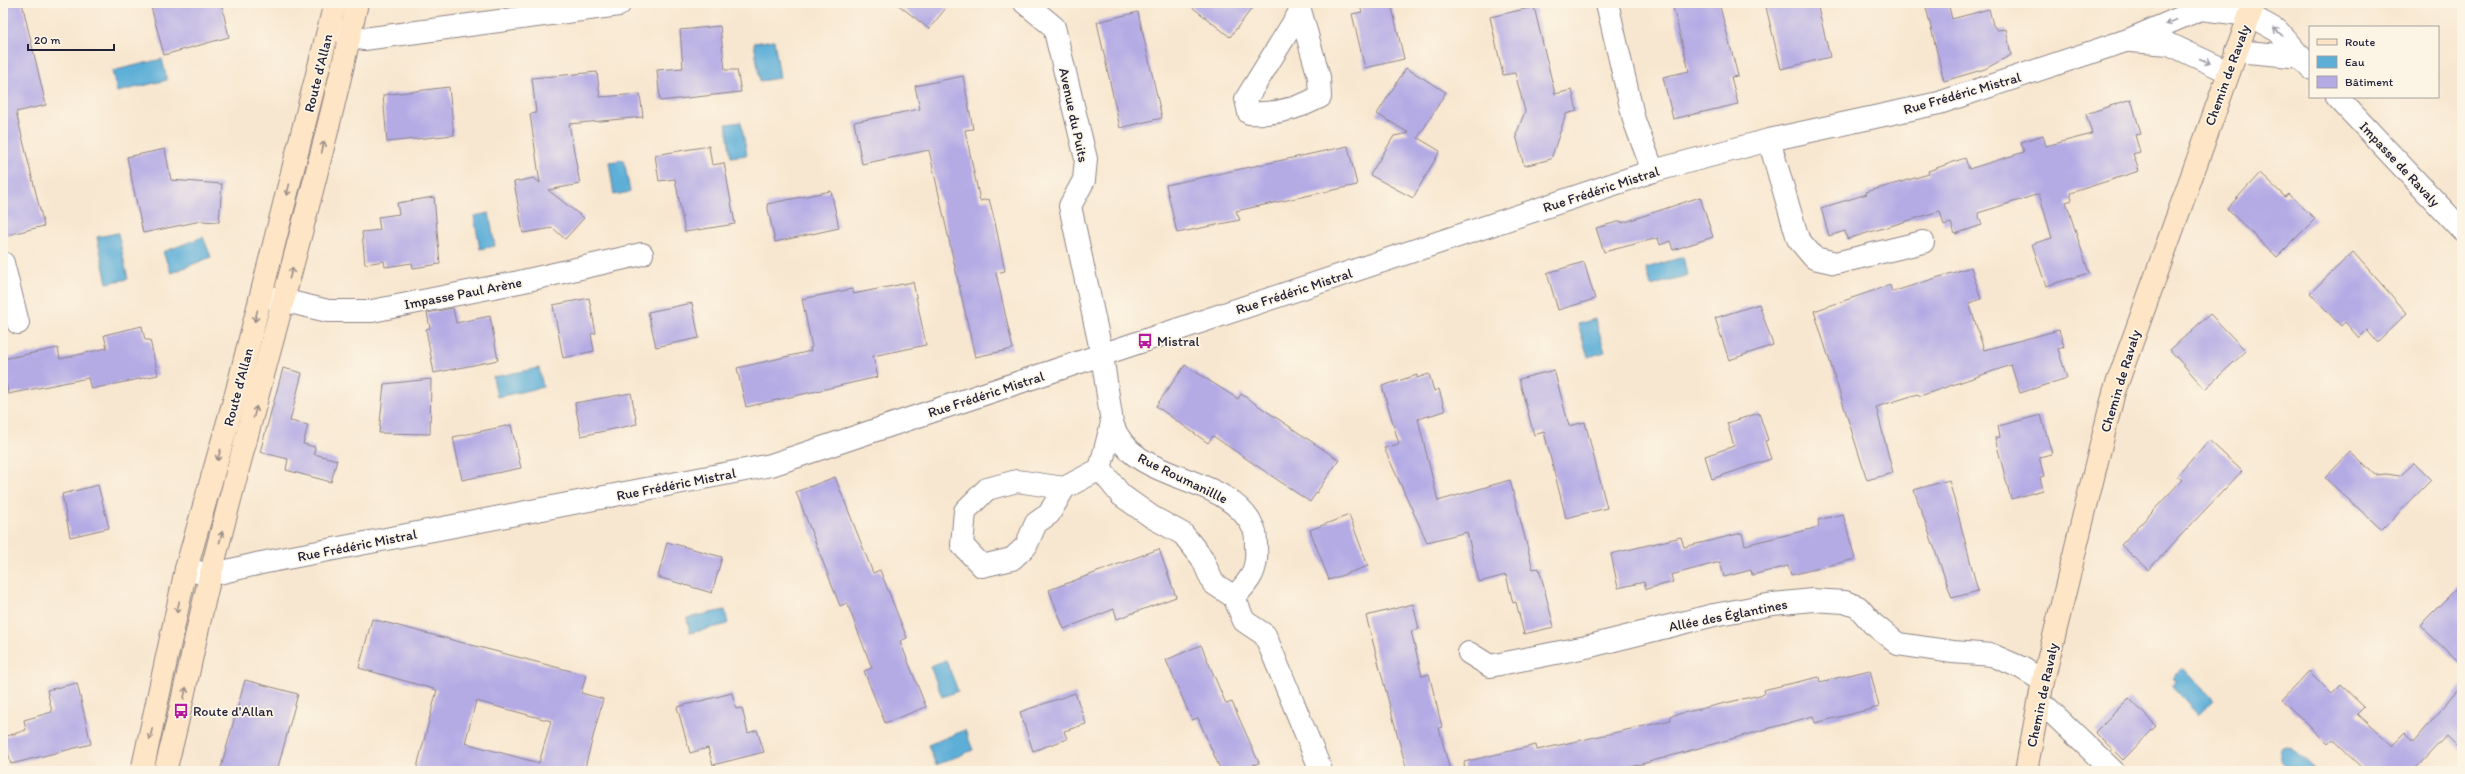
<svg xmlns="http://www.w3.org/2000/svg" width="2465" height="774" viewBox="0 0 2465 774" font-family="Itim,sans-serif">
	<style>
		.water { fill: #5dafd8; stroke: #40688a }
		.building { fill: #b4abe5; fill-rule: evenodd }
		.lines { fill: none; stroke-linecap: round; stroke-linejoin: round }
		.street-casing { stroke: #8d8486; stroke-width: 24 }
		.secondary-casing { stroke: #8d8486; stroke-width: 24 }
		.street { stroke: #fff; stroke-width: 22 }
		.secondary { stroke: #fde5c5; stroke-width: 22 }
		.oneway { stroke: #9c9ca7 }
		.oneway2 { stroke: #9a8d87 }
		.labels { text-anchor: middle; stroke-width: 3.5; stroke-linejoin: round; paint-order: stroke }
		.street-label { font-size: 14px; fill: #22223b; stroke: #fcf5e5 }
		.poi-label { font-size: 14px; fill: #22223b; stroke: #fcf5e5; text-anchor: start }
	</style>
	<rect width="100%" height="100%" fill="#fcf5e5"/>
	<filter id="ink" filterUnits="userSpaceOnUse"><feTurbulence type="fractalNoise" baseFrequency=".025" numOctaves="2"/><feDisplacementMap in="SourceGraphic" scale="8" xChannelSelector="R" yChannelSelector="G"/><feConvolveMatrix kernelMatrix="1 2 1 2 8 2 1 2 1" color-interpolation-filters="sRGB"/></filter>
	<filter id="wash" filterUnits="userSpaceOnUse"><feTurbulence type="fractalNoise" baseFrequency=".012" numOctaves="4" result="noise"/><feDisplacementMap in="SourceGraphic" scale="16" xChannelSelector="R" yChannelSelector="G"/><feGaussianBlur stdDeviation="0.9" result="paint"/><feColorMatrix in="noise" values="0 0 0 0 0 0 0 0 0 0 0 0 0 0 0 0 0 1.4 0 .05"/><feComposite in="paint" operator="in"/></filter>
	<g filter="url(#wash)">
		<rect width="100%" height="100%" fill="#f8e7d0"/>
		<g class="water">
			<polygon points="774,40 780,78 760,81 754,43"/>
			<polygon points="162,59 167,80 117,92 112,71"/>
			<polygon points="741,122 747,155 731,157 726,124"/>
			<polygon points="624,160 630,192 614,195 609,162"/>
			<polygon points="489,213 495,246 480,249 474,216"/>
			<polygon points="118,233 128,279 107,283 97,237"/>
			<polygon points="203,237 211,257 171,273 163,252"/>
			<polygon points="1683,257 1688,275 1651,286 1646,268"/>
			<polygon points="1595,319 1605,352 1588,357 1578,324"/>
			<polygon points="539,368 543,387 497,397 493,377"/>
			<polygon points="725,610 728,624 690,633 687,618"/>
			<polygon points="946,660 958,691 942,697 930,666"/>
			<polygon points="2183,667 2214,700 2198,715 2171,686 2176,682 2172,678"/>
			<polygon points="965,730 973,750 936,765 928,745"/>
			<polygon points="2287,747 2292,748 2316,771 2291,771 2281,761 2281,749"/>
		</g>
		<g id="blocks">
			<g class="building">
				<polygon points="3,3 22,3 46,105 16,112 44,226 3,236"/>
				<polygon points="150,3 221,3 229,37 164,55"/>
				<polygon points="896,3 950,3 929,29"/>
				<polygon points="1187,3 1256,3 1230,37"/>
				<polygon points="1359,3 1391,3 1404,59 1365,68 1352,14 1362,12"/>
				<polygon points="1672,3 1719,3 1738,76 1731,77 1738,104 1673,119 1663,77 1689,71"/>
				<polygon points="1765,3 1817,3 1830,57 1781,69"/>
				<polygon points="1925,3 1948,3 1952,19 1989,9 1993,25 1997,30 2006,29 2011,55 1985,69 1944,81"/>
				<polygon points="1534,7 1555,94 1572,90 1577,111 1566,114 1551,159 1524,166 1516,135 1525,111 1515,73 1503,75 1490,17"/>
				<polygon points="1138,12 1162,118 1120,128 1097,22"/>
				<polygon points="720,26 725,70 737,70 741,92 660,101 657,70 683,68 680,30"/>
				<polygon points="1406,68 1446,92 1418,138 1440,151 1413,198 1370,175 1394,136 1409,133 1377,114"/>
				<polygon points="597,72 600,97 640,94 643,117 569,124 580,184 548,190 584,218 565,239 553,228 523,233 514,182 534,178 540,183 530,114 536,113 532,78"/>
				<polygon points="963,76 973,129 965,130 980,201 989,199 995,222 1005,271 996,273 1013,349 975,357 929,150 862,164 854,122 920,109 915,86"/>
				<polygon points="449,87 454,135 387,142 383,95"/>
				<polygon points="2131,99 2141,134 2135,135 2140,152 2133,154 2139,171 2070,193 2072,200 2066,202 2089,273 2046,286 2032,244 2052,238 2039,194 1978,213 1982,225 1955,234 1951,223 1944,225 1940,211 1847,239 1845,231 1829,236 1821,208 1867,194 1866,192 1929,174 1928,171 1965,158 1969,169 2024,152 2021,142 2043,135 2046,146 2092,134 2086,114"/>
				<polygon points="709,146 712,165 724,163 735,224 685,232 675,179 659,181 655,155"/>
				<polygon points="1348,146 1357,185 1236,211 1240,220 1177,233 1166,185"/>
				<polygon points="165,149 171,180 222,184 219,222 201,221 143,233 127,157"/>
				<polygon points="2260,173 2285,197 2289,194 2315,219 2277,257 2227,209"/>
				<polygon points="831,191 839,228 775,242 767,204"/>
				<polygon points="434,197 440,264 413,268 412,263 385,267 384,261 365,264 362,232 380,230 378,217 399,214 397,203"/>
				<polygon points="1700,197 1713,237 1673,250 1670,241 1660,245 1658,238 1604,252 1596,228 1621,221 1622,223"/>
				<polygon points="2353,252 2407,313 2377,342 2367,330 2359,338 2345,322 2341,326 2310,293"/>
				<polygon points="1584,262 1595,299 1558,310 1547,273"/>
				<polygon points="1971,267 1981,299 1969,303 1984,350 2059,330 2064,347 2058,349 2067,378 2020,393 2011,365 1920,396 1918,394 1876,407 1893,473 1867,480 1814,311 1890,285 1892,292"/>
				<polygon points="913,282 926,345 873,356 878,377 746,407 737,368 811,351 810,348 812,347 802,299 852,289 853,294"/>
				<polygon points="589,298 596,333 591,334 594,351 563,358 553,305"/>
				<polygon points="692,303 699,338 656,347 648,312"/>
				<polygon points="1759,304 1773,345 1729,360 1715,318"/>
				<polygon points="453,308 456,323 490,316 498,360 434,373 426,329 430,328 427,313"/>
				<polygon points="2210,314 2246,351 2205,389 2170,350"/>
				<polygon points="142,326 145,340 150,340 158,375 91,389 88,378 8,394 6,383 3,384 3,359 58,348 60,359 107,348 104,335"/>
				<polygon points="1185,365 1238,399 1241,394 1339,460 1310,502 1213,436 1208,443 1156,406"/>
				<polygon points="283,368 302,373 290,421 308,425 303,444 315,447 314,454 337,460 331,482 286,470 288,459 260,452"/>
				<polygon points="1554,370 1569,426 1585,422 1607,508 1566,518 1544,432 1534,435 1519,379"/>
				<polygon points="1429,374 1434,391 1439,389 1445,411 1418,419 1438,501 1510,480 1533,569 1539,568 1554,627 1524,634 1516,602 1513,603 1506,575 1479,582 1467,532 1427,542 1384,448 1399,444 1382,386 1417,375 1417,378"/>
				<polygon points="431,379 430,434 379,433 384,384"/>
				<polygon points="631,393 637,424 581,436 575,403"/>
				<polygon points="1759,413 1768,440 1765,441 1771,459 1712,479 1705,456 1734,446 1727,423"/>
				<polygon points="2041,415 2052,454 2039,457 2044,476 2040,477 2043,490 2011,499 1995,438 2000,437 1998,426"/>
				<polygon points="511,425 521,468 462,480 453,437"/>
				<polygon points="2209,440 2242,471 2148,570 2121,545 2182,480 2177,476"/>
				<polygon points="2350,452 2375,475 2386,474 2400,476 2414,463 2431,480 2382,530 2325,478"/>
				<polygon points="835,477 873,573 880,570 907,638 900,641 926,707 885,723 864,671 872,668 847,603 840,606 796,492"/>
				<polygon points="1949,480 1978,591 1952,598 1914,490"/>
				<polygon points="98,485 109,528 70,537 62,494"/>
				<polygon points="1843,514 1855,559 1791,575 1788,566 1752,575 1751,570 1724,577 1720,562 1671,575 1673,582 1646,589 1644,582 1618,588 1611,554 1681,537 1684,547 1742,533 1745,545 1819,527 1818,520"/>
				<polygon points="1349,515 1368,566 1329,580 1310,530"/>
				<polygon points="667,542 722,557 712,593 658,577"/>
				<polygon points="1159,549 1176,597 1117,619 1114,609 1064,629 1049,590"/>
				<polygon points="2462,583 2462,666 2420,625"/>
				<polygon points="1413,604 1419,629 1411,631 1422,676 1429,674 1442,727 1439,728 1450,771 1407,771 1366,616"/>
				<path d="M372,619L586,675L581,693L603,699L584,771H416L437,690L359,668ZM476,701L551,721L539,763L465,743Z"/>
				<polygon points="1201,645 1226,704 1232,702 1259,763 1253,765 1255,771 1221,771 1198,718 1192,720 1166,660"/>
				<polygon points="1870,670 1879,707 1815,723 1813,716 1617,771 1465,771 1464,762 1536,745 1537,750 1564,744 1671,720 1670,716 1764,694 1763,690 1819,677 1820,682"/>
				<polygon points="2309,671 2332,694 2341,685 2364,707 2357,714 2392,746 2405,733 2414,742 2462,685 2462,752 2446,736 2415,769 2418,771 2366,771 2333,739 2328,744 2282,700"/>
				<polygon points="245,680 298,694 277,771 220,771"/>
				<polygon points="77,683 91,744 11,764 4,737 26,730 24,720 52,712 47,690"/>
				<polygon points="732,693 736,709 742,708 748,733 757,730 764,752 713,765 708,748 690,753 677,707"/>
				<polygon points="1075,693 1086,724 1064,731 1067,739 1033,751 1020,712"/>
				<polygon points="2129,698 2156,726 2123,760 2095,732"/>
			</g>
		</g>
	</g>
	<g filter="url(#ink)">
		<use href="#blocks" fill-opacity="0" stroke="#8d8486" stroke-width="1"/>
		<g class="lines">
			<defs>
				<g id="street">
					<polyline points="1025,3 1054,27 1086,159 1084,180 1070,206 1102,355 1112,423 1100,469 1064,488 1017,481 987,489 965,511 962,545 982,566 1012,559 1026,546 1036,523 1049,514 1064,488"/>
					<path d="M1298,3L1319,77L1320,97C1297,109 1275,115 1249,113L1246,99L1300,12"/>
					<polyline points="1607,3 1634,120 1653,171"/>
					<polyline points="332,28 364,39 619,5"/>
					<polyline points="2131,41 2169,44 2229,72"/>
					<polyline points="2236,51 2301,57"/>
					<polyline points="2337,97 2462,230"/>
					<polyline points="1769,140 1798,239 1814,258 1836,263 1923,242"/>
					<polyline points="3,263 18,323"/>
					<polyline points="265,296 328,311 372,311 519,282 642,254"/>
					<path d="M1100,469L1121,495L1152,517L1183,534L1202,558L1213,583L1234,597C1250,581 1258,570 1256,547C1256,541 1256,533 1254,529C1227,470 1132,486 1112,423"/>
					<polyline points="186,569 210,575 261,563 771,465 1653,171 1769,140 1939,103 2128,40 2201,9 2249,15 2278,31 2310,68"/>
					<polyline points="1234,597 1244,621 1265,635 1320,768"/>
					<polyline points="1469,653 1490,666 1586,647 1714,615 1773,604 1812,600 1845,602 1858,607 1873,624 1898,644 1953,652 1992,655 2022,668 2043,681"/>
					<polyline points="2040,701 2113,771"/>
				</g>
				<g id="secondary">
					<polyline points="142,771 186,569 237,390 335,3"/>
					<path d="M165,771C183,706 194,639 211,573C259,383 315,195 357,3"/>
					<polyline points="2026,771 2043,681 2114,392 2254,3"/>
				</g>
			</defs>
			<use href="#street" class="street-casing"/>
			<use href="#secondary" class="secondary-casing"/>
			<use href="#street" class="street"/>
			<use href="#secondary" class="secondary"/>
		</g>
		<defs><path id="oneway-shaft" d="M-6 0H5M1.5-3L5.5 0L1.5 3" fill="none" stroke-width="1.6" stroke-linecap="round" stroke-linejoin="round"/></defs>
		<g class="oneway">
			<use href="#oneway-shaft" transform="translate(2171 22) rotate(157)"/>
			<use href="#oneway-shaft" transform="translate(2278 32) rotate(-139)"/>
			<use href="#oneway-shaft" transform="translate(2205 61) rotate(25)"/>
		</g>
		<g class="oneway2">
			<use href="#oneway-shaft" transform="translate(323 147) rotate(-77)"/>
			<use href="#oneway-shaft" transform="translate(288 190) rotate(104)"/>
			<use href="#oneway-shaft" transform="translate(291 273) rotate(-74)"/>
			<use href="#oneway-shaft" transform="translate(256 316) rotate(104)"/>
			<use href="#oneway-shaft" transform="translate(255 412) rotate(-75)"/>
			<use href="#oneway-shaft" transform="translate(219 455) rotate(106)"/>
			<use href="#oneway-shaft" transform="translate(221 537) rotate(-75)"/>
			<use href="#oneway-shaft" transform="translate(178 607) rotate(102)"/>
			<use href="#oneway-shaft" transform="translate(185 693) rotate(-78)"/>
			<use href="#oneway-shaft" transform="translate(151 734) rotate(102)"/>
		</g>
	</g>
	<defs>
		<symbol id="bus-bare" viewBox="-9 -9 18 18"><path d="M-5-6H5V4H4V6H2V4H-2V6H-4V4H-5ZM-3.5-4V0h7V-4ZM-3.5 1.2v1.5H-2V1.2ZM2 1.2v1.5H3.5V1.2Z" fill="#b5179e" stroke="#fcf5e5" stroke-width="2.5" paint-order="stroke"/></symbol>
	</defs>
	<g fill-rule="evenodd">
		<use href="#bus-bare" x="1134" y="330" width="22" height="22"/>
		<use href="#bus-bare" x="170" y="700" width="22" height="22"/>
	</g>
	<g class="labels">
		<g class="street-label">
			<text transform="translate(318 73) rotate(-76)" y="5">Route d'Allan</text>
			<text transform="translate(2227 75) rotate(-70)" y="5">Chemin de Ravaly</text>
			<text transform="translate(1962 93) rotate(-16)" y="5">Rue Frédéric Mistral</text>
			<text transform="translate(1074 115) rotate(78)" y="5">Avenue du Puits</text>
			<text transform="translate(2400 164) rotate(47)" y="5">Impasse de Ravaly</text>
			<text transform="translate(1601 189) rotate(-18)" y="5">Rue Frédéric Mistral</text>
			<text transform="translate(1294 291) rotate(-18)" y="5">Rue Frédéric Mistral</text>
			<text transform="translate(463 293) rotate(-11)" y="5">Impasse Paul Arène</text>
			<text transform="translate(2120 381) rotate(-73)" y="5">Chemin de Ravaly</text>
			<text transform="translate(238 387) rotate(-75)" y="5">Route d'Allan</text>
			<text transform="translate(986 394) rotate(-18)" y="5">Rue Frédéric Mistral</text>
			<text transform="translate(1183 478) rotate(26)" y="5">Rue Roumanillle</text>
			<text transform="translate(676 484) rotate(-11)" y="5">Rue Frédéric Mistral</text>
			<text transform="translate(357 545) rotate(-11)" y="5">Rue Frédéric Mistral</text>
			<text transform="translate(1728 615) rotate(-11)" y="5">Allée des Églantines</text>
			<text transform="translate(2042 695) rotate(-78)" y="5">Chemin de Ravaly</text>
		</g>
		<g class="poi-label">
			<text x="1157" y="346">Mistral</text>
			<text x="193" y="716">Route d'Allan</text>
		</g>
	</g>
	<rect width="2465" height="774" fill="none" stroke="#fcf5e5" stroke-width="16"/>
	<rect x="2309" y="26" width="130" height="72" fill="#fcf5e5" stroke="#a5a1a1"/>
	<rect x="2317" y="39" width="20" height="6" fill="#fde5c5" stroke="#a5a1a1"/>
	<text x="2345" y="46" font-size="12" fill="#22223b">Route</text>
	<rect x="2317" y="56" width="20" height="12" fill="#5dafd8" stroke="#a5a1a1"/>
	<text x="2345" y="66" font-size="12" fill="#22223b">Eau</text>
	<rect x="2317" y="76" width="20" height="12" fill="#b4abe5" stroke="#a5a1a1"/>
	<text x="2345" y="86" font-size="12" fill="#22223b">Bâtiment</text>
	<path d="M28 44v6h86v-6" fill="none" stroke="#22223b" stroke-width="2"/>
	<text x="34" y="44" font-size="12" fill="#22223b" stroke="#fcf5e5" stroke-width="3" paint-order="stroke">20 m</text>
</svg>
